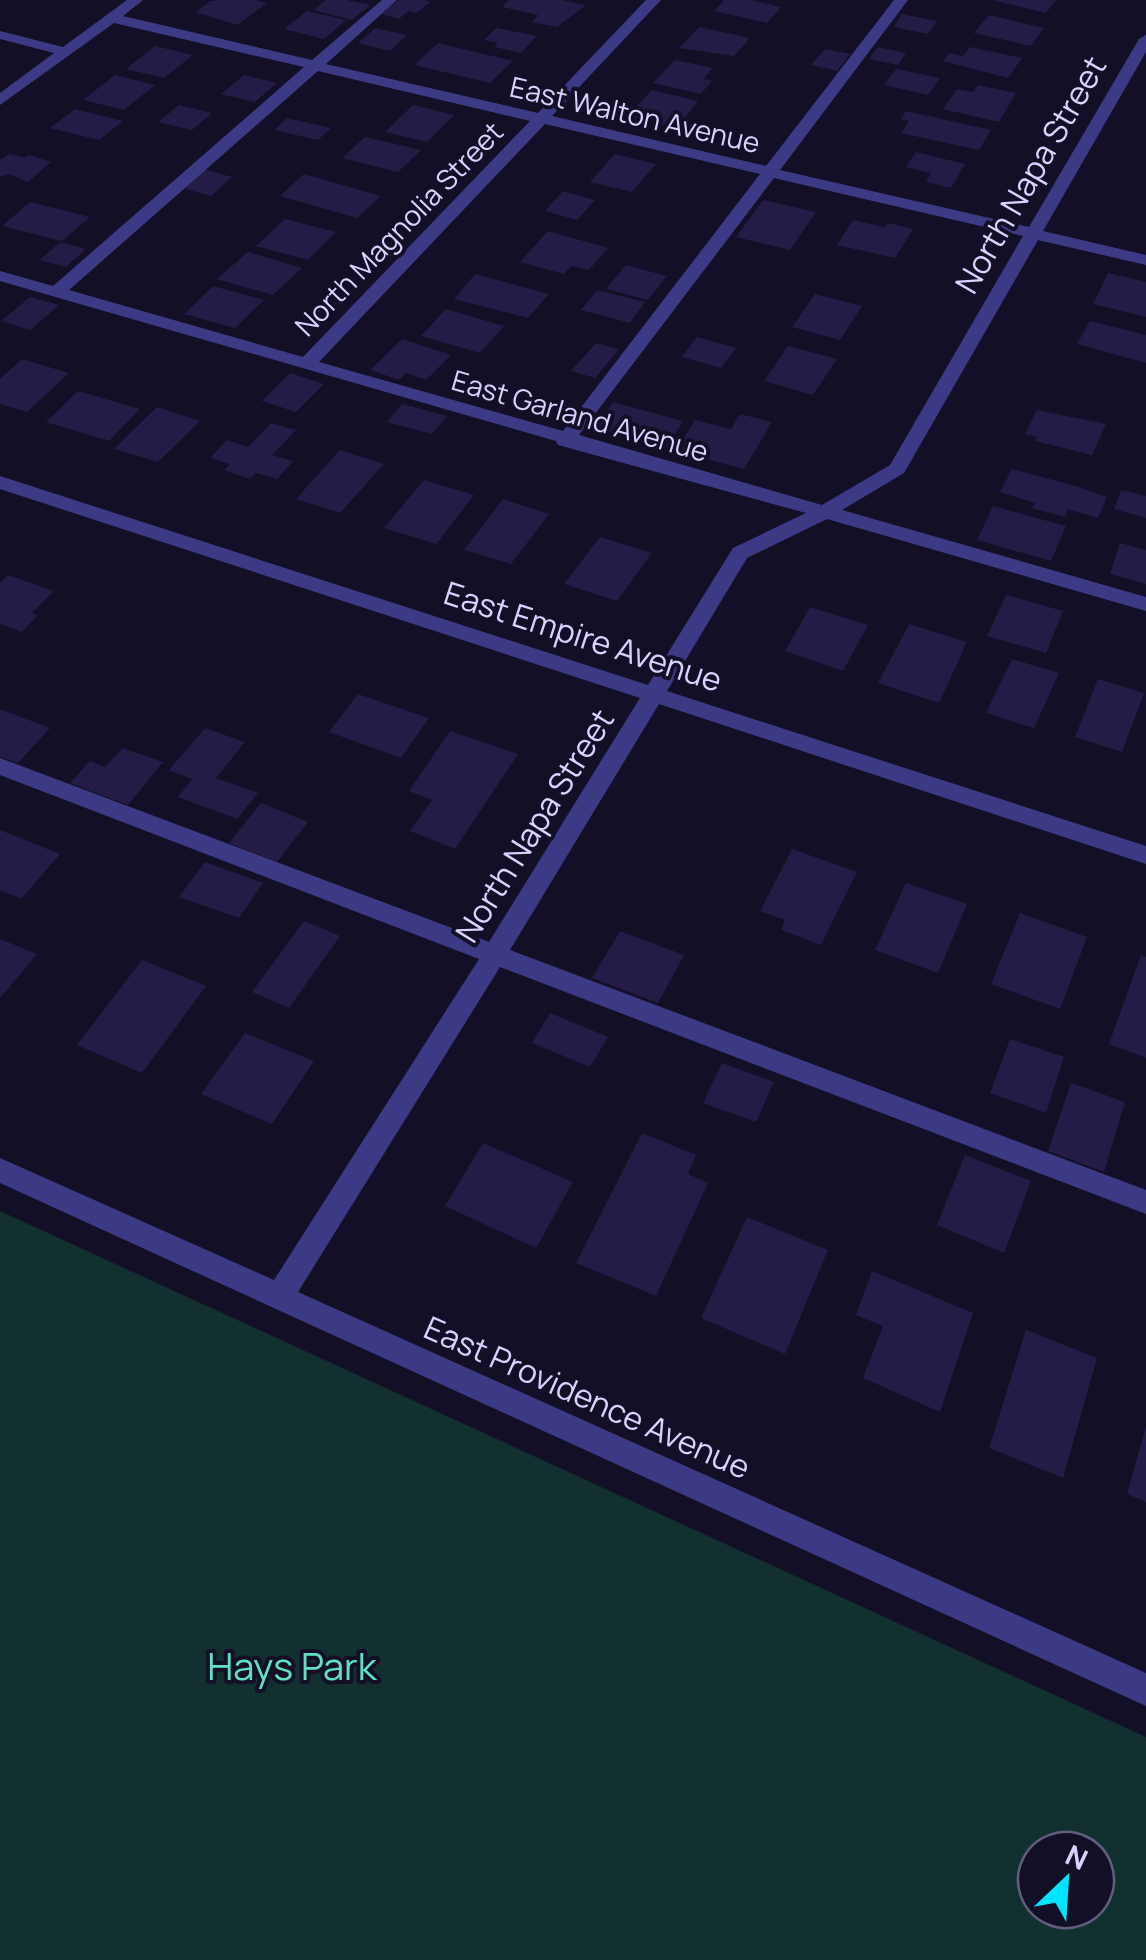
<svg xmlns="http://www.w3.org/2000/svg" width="1146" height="1960" viewBox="0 0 1146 1960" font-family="Manrope,sans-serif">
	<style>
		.green { fill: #12302f; fill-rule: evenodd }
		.building { fill: #241b47 }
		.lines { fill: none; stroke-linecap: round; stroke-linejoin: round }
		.minor { fill: #3d3a85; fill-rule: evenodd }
		.labels { text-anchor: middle; stroke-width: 8; stroke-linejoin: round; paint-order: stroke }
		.far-street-label { font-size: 28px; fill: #d9d4ff; stroke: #130f26 }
		.street-label { font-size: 32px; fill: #d9d4ff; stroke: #130f26 }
		.near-park-label { font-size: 38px; fill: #5fe0c0; stroke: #130f26 }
	</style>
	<rect width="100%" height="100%" fill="#130f26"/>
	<path class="green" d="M0,1211L1146,1737V1960H0ZM1036,1850H1096V1910H1036Z"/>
	<g class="building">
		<polygon points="222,0 256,0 267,3 237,25 196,12 210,1"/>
		<polygon points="326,0 347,0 370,5 352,20 313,10"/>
		<polygon points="399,0 424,0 431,2 416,13 408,11 399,19 381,14"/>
		<polygon points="509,0 561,0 586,5 557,27 532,22 538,15 502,7"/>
		<polygon points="724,0 751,0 781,7 767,23 714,11"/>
		<polygon points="992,0 1056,0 1046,13"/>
		<polygon points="307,11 346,20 324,39 284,29"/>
		<polygon points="902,14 937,21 928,34 894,27"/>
		<polygon points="989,15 1044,28 1031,46 974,33"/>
		<polygon points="699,27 750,38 734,56 679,48"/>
		<polygon points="375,28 407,35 390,51 358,43"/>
		<polygon points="496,28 537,36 521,53 494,47 498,43 484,40"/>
		<polygon points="438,43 513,61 490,83 414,65"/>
		<polygon points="155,46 193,55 164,78 126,69"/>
		<polygon points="878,47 906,53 898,65 869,59"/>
		<polygon points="970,47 1022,58 1008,78 943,61 950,53 963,56"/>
		<polygon points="825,49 850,54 837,71 811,65"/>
		<polygon points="675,60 713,68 703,79 712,81 701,94 653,83"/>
		<polygon points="896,69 940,78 928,95 884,85"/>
		<polygon points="115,75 155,85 124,110 83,100"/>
		<polygon points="244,75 277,83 255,102 221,94"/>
		<polygon points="978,85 1016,93 999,122 943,109 957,89 973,92"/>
		<polygon points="652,90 698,101 677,128 627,116"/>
		<polygon points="179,105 212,113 192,130 158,122"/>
		<polygon points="413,105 454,115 427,142 385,132"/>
		<polygon points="75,109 123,121 99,140 50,128"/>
		<polygon points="906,111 991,130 979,150 901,133 909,121 901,119"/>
		<polygon points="287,118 331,128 318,140 274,130"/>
		<polygon points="365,137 421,150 398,172 342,158"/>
		<polygon points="916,152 965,164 951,188 926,182 931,173 906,167"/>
		<polygon points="9,154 25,158 29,155 51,162 28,182 9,174 0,177 0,160"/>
		<polygon points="615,154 656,164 632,192 590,182"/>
		<polygon points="203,169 232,177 211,196 182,188"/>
		<polygon points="304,174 381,196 357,218 280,196"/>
		<polygon points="563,191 595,200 577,220 545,211"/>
		<polygon points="763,200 816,212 790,250 736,237"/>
		<polygon points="30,202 90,217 62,241 2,226"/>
		<polygon points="285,219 336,232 308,260 256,246"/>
		<polygon points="853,220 884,227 888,223 913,229 895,258 837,245"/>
		<polygon points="548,231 608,248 589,270 571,266 564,274 520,262"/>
		<polygon points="60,242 86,249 66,267 40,260"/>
		<polygon points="248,252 302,268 273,295 217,279"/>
		<polygon points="626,265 667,276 648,300 606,289"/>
		<polygon points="1108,273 1146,282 1146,317 1093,304"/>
		<polygon points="475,274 549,294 528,318 454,299"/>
		<polygon points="213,286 264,300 235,328 184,314"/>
		<polygon points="597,290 645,302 630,323 581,310"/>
		<polygon points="815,294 862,306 840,340 792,327"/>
		<polygon points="30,297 59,305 30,330 1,321"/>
		<polygon points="446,309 504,326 480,353 421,336"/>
		<polygon points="1090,321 1146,335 1146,363 1077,344"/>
		<polygon points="697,337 736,348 721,368 682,357"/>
		<polygon points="402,339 451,355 426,380 406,373 399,380 370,370"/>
		<polygon points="596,343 619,349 595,378 571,371"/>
		<polygon points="788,346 837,359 813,395 764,381"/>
		<polygon points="22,359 69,373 27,412 0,404 0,379"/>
		<polygon points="290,373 324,384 296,412 262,401"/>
		<polygon points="78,391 140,409 109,441 46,422"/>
		<polygon points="613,402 683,421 666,448 594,428"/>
		<polygon points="402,404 447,416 432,434 387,422"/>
		<polygon points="157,407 200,421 158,462 114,449"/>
		<polygon points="1037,410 1106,424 1092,455 1035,441 1037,437 1025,434"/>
		<polygon points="740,414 772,422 744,469 676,451 695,420 731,429"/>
		<polygon points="271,423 296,430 272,455 293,461 277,479 256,473 250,479 224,470 230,464 210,458 227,440 248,447"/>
		<polygon points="340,450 384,464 340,513 296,499"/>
		<polygon points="1012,469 1079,487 1107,497 1098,518 1068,509 1065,517 1032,508 1035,503 1000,492"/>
		<polygon points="424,480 474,495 436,544 384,528"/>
		<polygon points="1121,490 1146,496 1146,518 1114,509"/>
		<polygon points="503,499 549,514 511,564 464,550"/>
		<polygon points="993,506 1066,526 1051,561 977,540"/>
		<polygon points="600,537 652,553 617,601 564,584"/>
		<polygon points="1120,543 1146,550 1146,584 1110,574"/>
		<polygon points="8,575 54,591 32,613 38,615 22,632 0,624 0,583"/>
		<polygon points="1006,595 1063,611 1046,653 987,636"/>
		<polygon points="810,607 868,625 843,671 785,651"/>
		<polygon points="909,624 967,642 939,703 878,683"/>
		<polygon points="1012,659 1059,673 1034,728 986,713"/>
		<polygon points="1098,679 1144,693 1122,752 1075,737"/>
		<polygon points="358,694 429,718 401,758 329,732"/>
		<polygon points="0,709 50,728 18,763 0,757"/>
		<polygon points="205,728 245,742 216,778 258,793 237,819 178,797 192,779 169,770"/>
		<polygon points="450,731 518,754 455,849 410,831 432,800 409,791"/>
		<polygon points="123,748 163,762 128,805 70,783 90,761 105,767"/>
		<polygon points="261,803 308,822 277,862 229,843"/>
		<polygon points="0,830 60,854 21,899 0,890"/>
		<polygon points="792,849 857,872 821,945 781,930 785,920 760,911"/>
		<polygon points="205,862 263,883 239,918 179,897"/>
		<polygon points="906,883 967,904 938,973 875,950"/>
		<polygon points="1020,913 1087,937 1060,1009 991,984"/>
		<polygon points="304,921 340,936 289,1008 252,992"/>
		<polygon points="620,931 684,955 658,1003 592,978"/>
		<polygon points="0,939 37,954 0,998"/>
		<polygon points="1141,955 1146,957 1146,1058 1109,1044"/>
		<polygon points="142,960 206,986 142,1073 77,1045"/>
		<polygon points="550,1013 608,1037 590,1067 532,1043"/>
		<polygon points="245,1033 314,1061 272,1124 201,1094"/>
		<polygon points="1010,1039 1064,1057 1046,1113 990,1093"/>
		<polygon points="722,1063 774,1082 756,1122 703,1103"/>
		<polygon points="1071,1083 1125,1102 1104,1172 1048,1151"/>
		<polygon points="642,1133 696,1155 688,1174 708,1183 656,1296 576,1263"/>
		<polygon points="483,1143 573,1182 536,1248 445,1206"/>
		<polygon points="965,1155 1031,1181 1004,1253 937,1225"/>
		<polygon points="747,1217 828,1250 785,1354 701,1318"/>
		<polygon points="872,1271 973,1313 940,1412 863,1378 883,1326 856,1315"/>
		<polygon points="1026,1330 1097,1358 1063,1478 989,1448"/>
		<polygon points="1146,1426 1146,1502 1127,1494"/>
	</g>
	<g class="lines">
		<path class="minor" d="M127,0H143L123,16L312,60L382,0H397L326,64L538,113L646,0H661L552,116L766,166L894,0H908L780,170L1029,227L1139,39L1146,35V52L1043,231L1146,255V265L1038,240L904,473L842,510L1146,597V611L827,519L747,558L667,691L1146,846V864L659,704L510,950L1146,1190V1214L500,967L298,1292L1146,1673V1706L0,1183V1158L274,1280L479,959L0,775V758L489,942L640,698L0,489V476L648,685L733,548L806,513L558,445L556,441L0,281V271L53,286L304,67L114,23L0,105V93L54,53L0,39V31L63,47ZM318,71L530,121L303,357L69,290ZM545,124L760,174L563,431L319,362ZM774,178L1023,236L890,465L822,505L579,435Z"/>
	</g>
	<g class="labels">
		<g class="far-street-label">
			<text transform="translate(635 115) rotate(13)" y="10">East Walton Avenue</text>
			<text transform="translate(399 229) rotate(-46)" y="10">North Magnolia Street</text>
			<text transform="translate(580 416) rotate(16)" y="10">East Garland Avenue</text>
		</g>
		<g class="street-label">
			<text transform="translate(1031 175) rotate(-60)" y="11">North Napa Street</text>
			<text transform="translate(583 637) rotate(18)" y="11">East Empire Avenue</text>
			<text transform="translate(535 826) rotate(-58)" y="11">North Napa Street</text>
			<text transform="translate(587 1398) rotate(24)" y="11">East Providence Avenue</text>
		</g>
		<g class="near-park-label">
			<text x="292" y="1680">Hays Park</text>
		</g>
	</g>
	<g transform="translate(1066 1880) rotate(25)"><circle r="48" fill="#130f26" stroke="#625e7d" stroke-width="2.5"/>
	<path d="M0-8L18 38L0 25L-18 38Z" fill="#00e5ff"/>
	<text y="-15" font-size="28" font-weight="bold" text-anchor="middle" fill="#d9d4ff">N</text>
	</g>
</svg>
